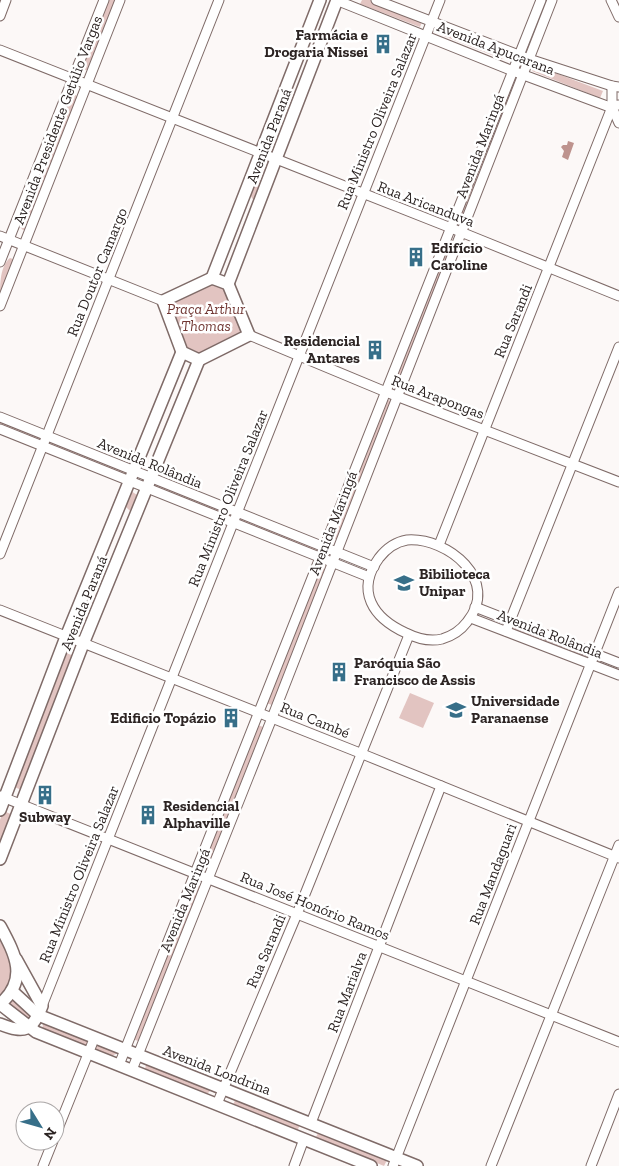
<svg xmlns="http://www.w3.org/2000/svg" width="619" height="1166" viewBox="0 0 619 1166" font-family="'Zilla Slab',serif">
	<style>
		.green { fill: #e2c4c1 }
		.water { fill: #be938e }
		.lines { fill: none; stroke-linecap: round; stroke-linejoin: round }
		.minor-casing { stroke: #7f6b68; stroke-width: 11 }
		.major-casing { stroke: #7f6b68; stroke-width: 14 }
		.minor { stroke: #fff; stroke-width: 9 }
		.major { stroke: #fff; stroke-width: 11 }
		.labels { text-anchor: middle; stroke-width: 5; stroke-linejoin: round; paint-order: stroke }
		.poi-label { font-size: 15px; font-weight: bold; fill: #2c2423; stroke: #fff; text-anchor: start }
		.street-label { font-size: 15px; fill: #2c2423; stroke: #fff }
		.park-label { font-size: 15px; font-style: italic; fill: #713733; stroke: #fff }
	</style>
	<rect width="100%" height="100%" fill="#fcf8f7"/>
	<g class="green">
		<polygon points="109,0 115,0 88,70 82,70 81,68"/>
		<polygon points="362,0 374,0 423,19 420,27 360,4"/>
		<polygon points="447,29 505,52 502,59 444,36"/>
		<polygon points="534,65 603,91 600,98 532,71"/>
		<polygon points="512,78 517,79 462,218 458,216"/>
		<polygon points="72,94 76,95 77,99 25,230 23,230 19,226 69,96"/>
		<polygon points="255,179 260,180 261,184 254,201 248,192"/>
		<polygon points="451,239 456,241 401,381 396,379"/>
		<path d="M10,258L13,259L14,262L0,296C0,284 0,266 10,258Z"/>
		<polygon points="212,278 228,284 249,335 199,360 182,352 163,301"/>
		<polygon points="388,400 394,402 339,540 333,538"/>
		<polygon points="0,420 41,437 40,441 0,425"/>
		<polygon points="50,440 125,470 123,474 48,445"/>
		<polygon points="155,482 231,513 229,518 153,487"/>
		<polygon points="131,491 137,495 130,511 124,505"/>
		<polygon points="241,516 318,546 315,551 239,521"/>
		<polygon points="319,567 325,569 272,705 266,703"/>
		<polygon points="82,611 88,619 83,630 80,629 77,625"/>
		<polygon points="512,625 590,656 588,660 511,629"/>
		<polygon points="66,653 74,656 22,790 14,787"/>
		<polygon points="410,693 434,703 423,728 399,718"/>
		<polygon points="258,725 263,727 208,865 203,863"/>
		<polygon points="3,811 11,814 0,842 0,820"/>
		<polygon points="195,885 200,887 138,1041 133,1039"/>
		<polygon points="0,932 15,969 7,989 0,996"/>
		<polygon points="12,999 33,1016 30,1022 10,1005 10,1002"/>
		<polygon points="43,1024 88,1041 90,1043 87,1047 42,1030"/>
		<polygon points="97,1044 116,1052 116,1054 111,1056 97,1051 95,1047"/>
		<polygon points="146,1064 209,1089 210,1091 206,1095 145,1070"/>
		<polygon points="236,1098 300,1125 297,1131 233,1105"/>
		<polygon points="319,1131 387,1160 384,1166 316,1137"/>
	</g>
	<polygon class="water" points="568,141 574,143 568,160 562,157 564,151 561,147 563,145 567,145"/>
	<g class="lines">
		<defs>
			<g id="minor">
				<polyline points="336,0 513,71 607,106 619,105"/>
				<polyline points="376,0 529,59 612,86 619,87"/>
				<polyline points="611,0 619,17"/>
				<polyline points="0,16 6,0"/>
				<polyline points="0,50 451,228 619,296"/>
				<polyline points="612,86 612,107 619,123"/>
				<polyline points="0,236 163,301"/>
				<polyline points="0,262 104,0"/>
				<polyline points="0,306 120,0"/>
				<polyline points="249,335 386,392 619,482"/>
				<polyline points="0,417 374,567"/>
				<polyline points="0,429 369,577"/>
				<path d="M407,540C448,537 501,581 467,622C461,630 452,636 442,639C429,642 418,639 406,633C373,618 355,591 379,558C386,549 395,542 407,540Z"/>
				<polyline points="439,545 612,107"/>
				<polyline points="0,554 219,0"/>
				<polyline points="475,607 619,663"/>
				<polyline points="0,610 360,753 619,858"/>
				<polyline points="471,618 619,675"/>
				<polyline points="506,631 619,347"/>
				<polyline points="0,796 619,1042"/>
				<polyline points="42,1006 440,0"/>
				<polyline points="119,1065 541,0"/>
				<polyline points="132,1070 272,718 552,0"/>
				<polyline points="217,1104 297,914 409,635"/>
				<polyline points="311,1123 441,786"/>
				<polyline points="55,1136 94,1039"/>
				<polyline points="43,1166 53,1141"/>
				<polyline points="294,1166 304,1139"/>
				<polyline points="393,1166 619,592"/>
				<polyline points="491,1166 619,845"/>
				<polyline points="591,1166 619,1094"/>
			</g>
			<g id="major">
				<polyline points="212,278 320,0"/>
				<polygon points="212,278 228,284 249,335 199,360 182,352 163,301"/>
				<polyline points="228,284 337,0"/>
				<polyline points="0,810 66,637 182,352"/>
				<polyline points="0,859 83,644 199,360"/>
				<path d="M0,926C15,954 29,979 0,1004"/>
				<polyline points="12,991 38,1015 417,1166"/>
				<polyline points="0,1004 36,1032 371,1166"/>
				<path d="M0,1024C25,1034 32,1031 42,1006L16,959"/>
			</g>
		</defs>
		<use href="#minor" class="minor-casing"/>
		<use href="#major" class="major-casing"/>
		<use href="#minor" class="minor"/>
		<use href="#major" class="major"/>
	</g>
	<defs>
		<symbol id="building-bare" viewBox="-9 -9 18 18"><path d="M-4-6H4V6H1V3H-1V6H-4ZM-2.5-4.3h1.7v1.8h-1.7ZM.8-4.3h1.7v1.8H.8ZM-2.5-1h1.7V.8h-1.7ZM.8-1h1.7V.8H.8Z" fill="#376f89" stroke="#fff" stroke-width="2.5" paint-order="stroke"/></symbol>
		<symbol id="university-bare" viewBox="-9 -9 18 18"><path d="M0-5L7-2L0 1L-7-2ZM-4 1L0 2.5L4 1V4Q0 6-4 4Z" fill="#376f89" stroke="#fff" stroke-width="2.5" paint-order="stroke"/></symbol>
	</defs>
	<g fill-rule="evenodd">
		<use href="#building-bare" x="369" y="30" width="28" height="28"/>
		<use href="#building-bare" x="402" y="243" width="28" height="28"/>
		<use href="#building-bare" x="361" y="336" width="28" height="28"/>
		<use href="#university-bare" x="390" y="569" width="28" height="28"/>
		<use href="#building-bare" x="325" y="658" width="28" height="28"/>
		<use href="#university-bare" x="442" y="696" width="28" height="28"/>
		<use href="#building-bare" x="217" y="704" width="28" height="28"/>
		<use href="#building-bare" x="31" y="781" width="28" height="28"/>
		<use href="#building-bare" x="134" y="801" width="28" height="28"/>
	</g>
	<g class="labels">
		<g class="poi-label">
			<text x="368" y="40" text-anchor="end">Farmácia e<tspan x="368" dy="17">Drogaria Nissei</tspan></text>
			<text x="431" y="253">Edifício<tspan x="431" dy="17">Caroline</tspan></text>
			<text x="360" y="346" text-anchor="end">Residencial<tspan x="360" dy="17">Antares</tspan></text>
			<text x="419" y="579">Bibilioteca<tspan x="419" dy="17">Unipar</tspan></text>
			<text x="354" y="668">Paróquia São<tspan x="354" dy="17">Francisco de Assis</tspan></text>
			<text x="471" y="706">Universidade<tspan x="471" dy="17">Paranaense</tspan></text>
			<text x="216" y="723" text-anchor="end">Edificio Topázio</text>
			<text x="163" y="811">Residencial<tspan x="163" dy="17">Alphaville</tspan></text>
			<text x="45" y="822" text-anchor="middle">Subway</text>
		</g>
		<g class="street-label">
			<text transform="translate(496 48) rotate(21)" y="5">Avenida Apucarana</text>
			<text transform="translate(58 120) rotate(-69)" y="5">Avenida Presidente Getúlio Vargas</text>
			<text transform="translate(377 121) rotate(-68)" y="5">Rua Ministro Oliveira Salazar</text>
			<text transform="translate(269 136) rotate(-69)" y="5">Avenida Paraná</text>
			<text transform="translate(480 146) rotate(-69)" y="5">Avenida Maringá</text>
			<text transform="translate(426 204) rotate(21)" y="5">Rua Aricanduva</text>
			<text transform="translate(97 272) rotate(-68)" y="5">Rua Doutor Camargo</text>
			<text transform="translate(513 321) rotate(-68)" y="5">Rua Sarandi</text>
			<text transform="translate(438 397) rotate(21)" y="5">Rua Arapongas</text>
			<text transform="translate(150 463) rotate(22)" y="5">Avenida Rolândia</text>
			<text transform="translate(228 498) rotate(-68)" y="5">Rua Ministro Oliveira Salazar</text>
			<text transform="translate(333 523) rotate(-69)" y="5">Avenida Maringá</text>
			<text transform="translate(84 603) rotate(-68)" y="5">Avenida Paraná</text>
			<text transform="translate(550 634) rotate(21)" y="5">Avenida Rolândia</text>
			<text transform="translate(315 720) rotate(22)" y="5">Rua Cambé</text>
			<text transform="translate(79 874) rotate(-68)" y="5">Rua Ministro Oliveira Salazar</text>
			<text transform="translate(493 874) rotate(-69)" y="5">Rua Mandaguari</text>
			<text transform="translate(185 900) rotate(-68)" y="5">Avenida Maringá</text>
			<text transform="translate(315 906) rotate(22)" y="5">Rua José Honório Ramos</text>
			<text transform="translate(266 951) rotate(-67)" y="5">Rua Sarandi</text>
			<text transform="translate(347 992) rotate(-69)" y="5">Rua Marialva</text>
			<text transform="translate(217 1070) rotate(21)" y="5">Avenida Londrina</text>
		</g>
		<g class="park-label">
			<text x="206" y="314">Praça Arthur<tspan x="206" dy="17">Thomas</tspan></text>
		</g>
	</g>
	<g transform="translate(40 1126) rotate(127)"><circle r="24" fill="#ffffff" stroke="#aba7a7"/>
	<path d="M0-4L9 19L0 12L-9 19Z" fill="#376f89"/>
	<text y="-8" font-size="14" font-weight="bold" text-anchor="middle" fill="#2c2423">N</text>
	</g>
</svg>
